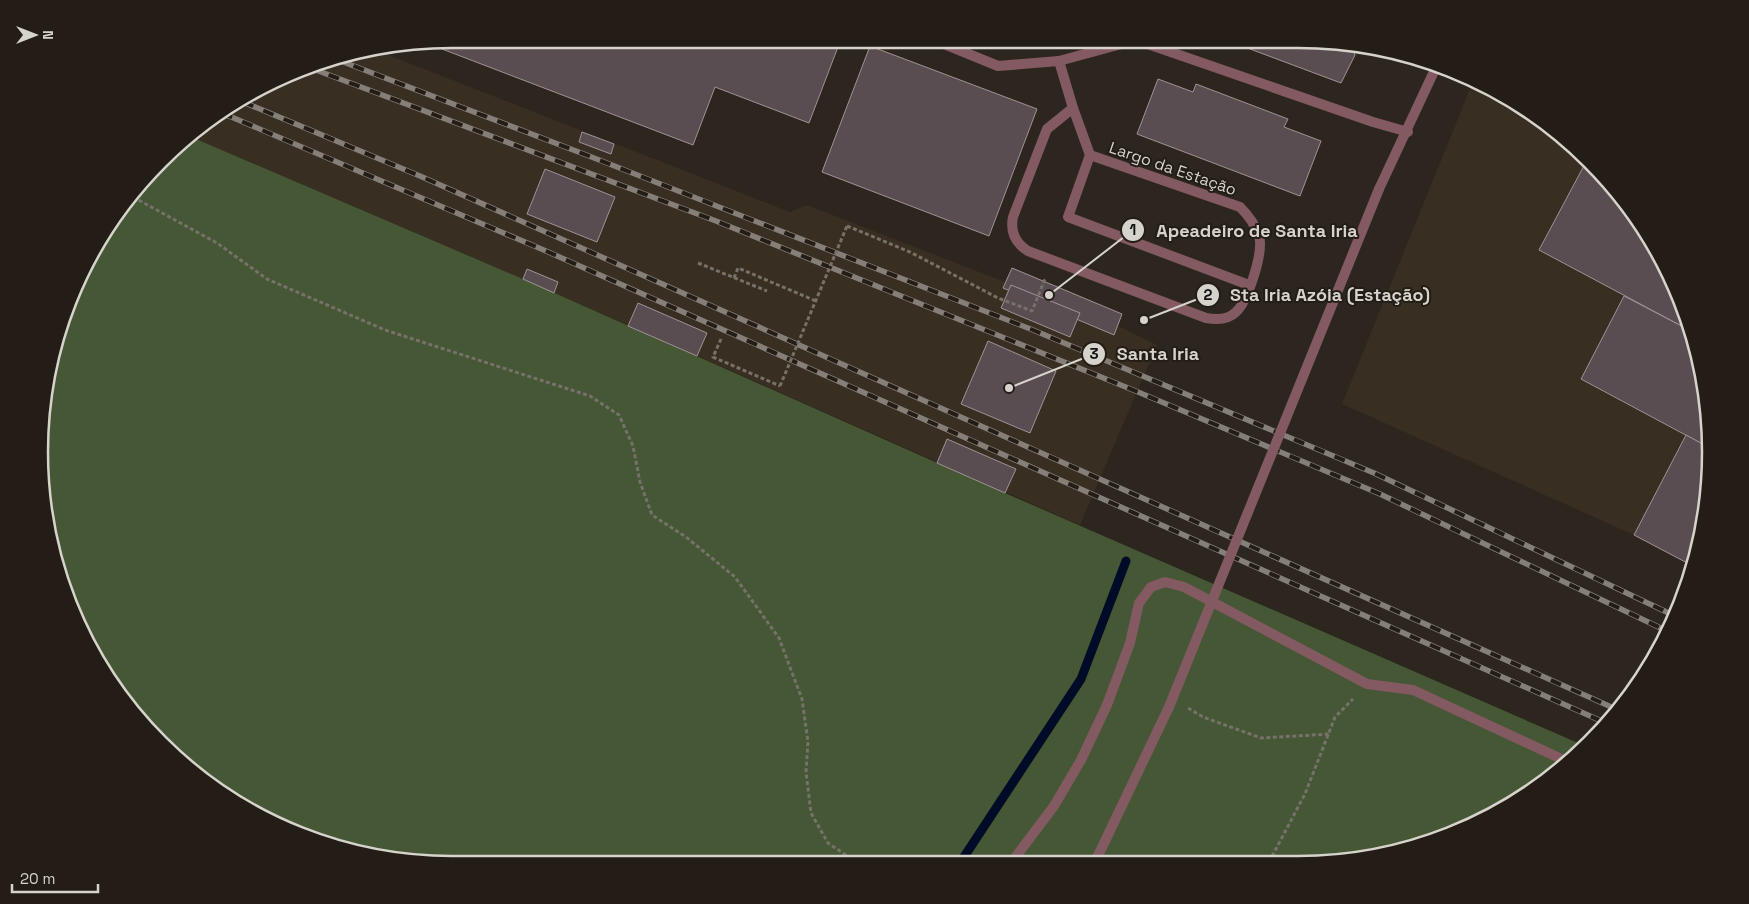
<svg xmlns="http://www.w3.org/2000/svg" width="1749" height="904" viewBox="0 0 1749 904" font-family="'Space Grotesk',sans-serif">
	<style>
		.built { fill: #382e21 }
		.green { fill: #455735 }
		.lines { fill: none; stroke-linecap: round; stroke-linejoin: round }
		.stream { stroke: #000b27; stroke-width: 9 }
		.building { fill: #594d51; stroke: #a09397 }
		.path { stroke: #767169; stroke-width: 3; stroke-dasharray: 4 2.5; stroke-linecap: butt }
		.service { stroke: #835a61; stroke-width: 10 }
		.minor { stroke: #835a61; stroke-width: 10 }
		.rail-casing { stroke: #847f78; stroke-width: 5.5 }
		.rail { stroke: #231d15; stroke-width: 4; stroke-dasharray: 11; stroke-linecap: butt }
		.path-bridge { stroke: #767169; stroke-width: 3; stroke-dasharray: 4 2.5; stroke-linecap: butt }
		.minor-bridge { stroke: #835a61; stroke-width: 10 }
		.labels { text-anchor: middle; stroke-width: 4; stroke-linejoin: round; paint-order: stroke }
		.street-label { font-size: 16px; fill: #d6d2cc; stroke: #231d15 }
		.rim { fill: none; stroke: #d6d2cc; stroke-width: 2.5 }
		.leader { fill: none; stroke: #d6d2cc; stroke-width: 2 }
		.callout-dot { fill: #d6d2cc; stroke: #231d15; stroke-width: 2 }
		.mark-label { font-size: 15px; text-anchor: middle; font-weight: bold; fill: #111 }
		.callout-label { font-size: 18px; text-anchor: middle; font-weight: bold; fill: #d6d2cc; stroke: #231d15; stroke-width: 4; stroke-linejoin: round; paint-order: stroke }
	</style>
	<rect width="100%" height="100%" fill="#2d261e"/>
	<g class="built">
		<polygon points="378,51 790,212 807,205 1005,282 1012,268 1122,314 1118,326 1157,345 1080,525 523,279 189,136 200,124 319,61"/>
		<polygon points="1474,79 1548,124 1608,179 1655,245 1688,319 1707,398 1709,479 1693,566 1634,535 1342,404"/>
	</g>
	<polygon class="green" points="189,136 523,279 1005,493 1585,746 1548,780 1455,834 1351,862 425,864 345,851 269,823 160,744 81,635 42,506 47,371 70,294 108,223"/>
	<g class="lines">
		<polyline class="stream" points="960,863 1081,679 1126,561"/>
	</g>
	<g class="building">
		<polygon points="452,39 841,39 809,123 715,87 693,145 442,49 445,40"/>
		<polygon points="1226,40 1324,40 1350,44 1355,55 1341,83"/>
		<polygon points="870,46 1037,109 989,236 822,172"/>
		<polygon points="1158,79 1193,92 1196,84 1288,119 1284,127 1321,141 1300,196 1137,134"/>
		<polygon points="582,132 614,144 611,154 579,142"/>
		<polygon points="1587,160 1608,179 1655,245 1688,319 1691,331 1539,250"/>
		<polygon points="545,169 615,197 597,242 527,214"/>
		<polygon points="1012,268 1122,314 1114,335 1003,288"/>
		<polygon points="527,269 558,282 554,293 523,279"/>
		<polygon points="1011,285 1080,313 1070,337 1001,308"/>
		<polygon points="1624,296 1691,331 1707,398 1708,447 1581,379"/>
		<polygon points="638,303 707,333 697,356 628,326"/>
		<polygon points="988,341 1056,371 1030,433 961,404"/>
		<polygon points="1686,435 1708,447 1709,479 1693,566 1634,535"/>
		<polygon points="947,439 1016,469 1005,493 937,463"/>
	</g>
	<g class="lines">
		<g class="path">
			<polyline points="133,197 217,243 267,279 385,330 590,396 619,415 633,446 640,482 652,515 686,537 735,577 779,638 802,699 808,742 806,772 811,813 828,843 858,863"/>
			<polyline points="847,226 910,252 998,298 1032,311 1045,279"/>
			<polyline points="698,263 767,291"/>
			<polyline points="734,278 738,268 816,301"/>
			<polyline points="721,339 713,357 780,386"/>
			<polyline points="46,387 93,251"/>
			<polyline points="1188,708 1203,717 1261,738 1329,734"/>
			<polyline points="1269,862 1305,794 1335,717 1353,699"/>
		</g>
		<g class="service">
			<path d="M1059,61L1073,108L1090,155L1240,207C1249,216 1255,224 1259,236C1264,252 1248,301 1236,312C1228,320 1217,320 1206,318L1028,251C1015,243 1010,232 1013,217L1047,129L1073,108"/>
			<polyline points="1090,155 1068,217 1249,285"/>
			<polyline points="1095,862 1169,707"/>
			<polyline points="1011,863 1054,806 1081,760 1107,705 1130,643 1139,603 1151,587 1165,582 1184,587 1367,684 1413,690 1568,762"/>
		</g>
		<g class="minor">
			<polyline points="932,39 998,66 1059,61 1136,40 1373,122 1408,132"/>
			<polyline points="1379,189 1437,65"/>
		</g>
		<defs>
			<g id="rail">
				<polyline points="333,58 589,156 1033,330 1374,473 1675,616"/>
				<polyline points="308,67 716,221 1138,392 1380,494 1669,632"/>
				<polyline points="243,102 420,176 1618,710"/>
				<polyline points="222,113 546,251 1608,724"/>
			</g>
		</defs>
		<use href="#rail" class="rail-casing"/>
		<use href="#rail" class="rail"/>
		<polyline class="path-bridge" points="780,386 847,226"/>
		<polyline class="minor-bridge" points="1169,707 1379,189"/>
	</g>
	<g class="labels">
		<g class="street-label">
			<text transform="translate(1173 168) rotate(19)" y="6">Largo da Estação</text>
		</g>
	</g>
	<path d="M0 0H1749V904H0ZM452 48H1298A404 404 0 0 1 1702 452V452A404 404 0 0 1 1298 856H452A404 404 0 0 1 48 452V452A404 404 0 0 1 452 48Z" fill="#231d15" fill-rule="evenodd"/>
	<path class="rim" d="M452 48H1298A404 404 0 0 1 1702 452V452A404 404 0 0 1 1298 856H452A404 404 0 0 1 48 452V452A404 404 0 0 1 452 48Z"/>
	<path class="leader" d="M1049 295L1133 230M1144 320L1208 295M1009 388L1094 354"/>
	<g class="callout-dot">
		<circle cx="1049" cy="295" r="5"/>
		<circle cx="1144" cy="320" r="5"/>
		<circle cx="1009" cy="388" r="5"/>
		<circle cx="1133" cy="230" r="12"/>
		<circle cx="1208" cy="295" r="12"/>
		<circle cx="1094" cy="354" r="12"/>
	</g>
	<g class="mark-label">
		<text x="1133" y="235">1</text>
		<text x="1208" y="300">2</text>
		<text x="1094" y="359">3</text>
	</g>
	<g class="callout-label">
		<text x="1257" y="237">Apeadeiro de Santa Iria</text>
		<text x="1330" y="301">Sta Iria Azóia (Estação)</text>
		<text x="1158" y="360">Santa Iria</text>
	</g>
	<g transform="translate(35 35) rotate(90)" stroke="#231d15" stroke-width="4" paint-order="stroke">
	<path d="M0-4L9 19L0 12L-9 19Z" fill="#d6d2cc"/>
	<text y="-8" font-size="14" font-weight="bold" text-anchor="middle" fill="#d6d2cc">N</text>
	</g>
	<path d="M12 884v8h86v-8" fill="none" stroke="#d6d2cc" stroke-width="2.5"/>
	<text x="20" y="884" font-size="15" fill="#d6d2cc" stroke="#231d15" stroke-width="4" paint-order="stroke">20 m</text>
</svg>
